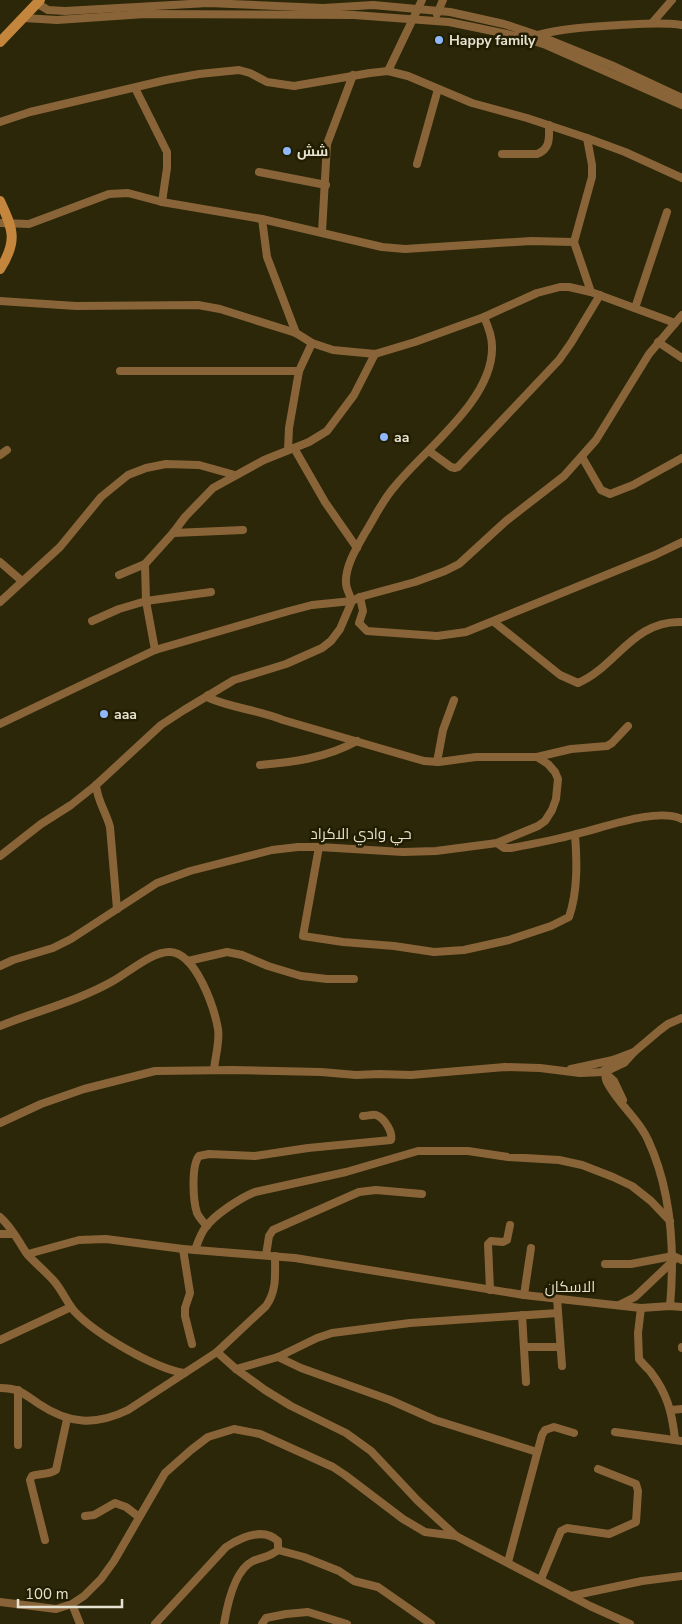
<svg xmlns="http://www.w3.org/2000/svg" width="682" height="1624" viewBox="0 0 682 1624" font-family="'Nunito Sans',Cairo,sans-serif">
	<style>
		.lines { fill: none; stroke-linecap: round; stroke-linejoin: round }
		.street { stroke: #8a6439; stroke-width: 8 }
		.secondary { stroke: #c3863c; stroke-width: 10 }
		.poi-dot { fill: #8fb8fd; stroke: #221d00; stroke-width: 2 }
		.labels { text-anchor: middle; stroke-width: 5; stroke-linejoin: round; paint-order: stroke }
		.poi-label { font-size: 14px; font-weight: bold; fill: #e5e2d1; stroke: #221d00; text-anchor: start }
		.neighbourhood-label { font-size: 15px; fill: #e5e2d1; stroke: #221d00 }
	</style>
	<rect width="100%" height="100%" fill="#2b2708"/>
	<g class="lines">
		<g class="street">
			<polyline points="38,4 48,10 65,11 208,3 323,8 373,5 450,12 504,24 537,35 611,65 682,98"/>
			<polyline points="437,14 443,0"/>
			<polyline points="24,18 57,20 145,14 354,15 449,22 521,37 546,45 682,105"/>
			<polyline points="652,23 672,0"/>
			<path d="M537,35C564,28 591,27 619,25C640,24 661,22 682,25"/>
			<polyline points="388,71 422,0"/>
			<polyline points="135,88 167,152 167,168 162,202"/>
			<polyline points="0,122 30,112 166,80 199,74 239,70 250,73 267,82 294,86 370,73 388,71 408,76 472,103 527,118 587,138 592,165 592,177 574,242"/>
			<polyline points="587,138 625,152 682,178"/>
			<path d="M502,154H537C551,149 549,137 549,125"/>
			<polyline points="417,164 438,89"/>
			<polyline points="259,172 326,185"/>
			<polyline points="262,219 267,257 296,333"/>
			<polyline points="0,223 29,224 109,194 128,193 162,202 262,219 382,247 405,249 531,241 574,242 591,292"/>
			<polyline points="322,232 327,144 353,75"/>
			<polyline points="0,301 76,306 198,305 220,309 296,333 312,343 333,350 375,354 415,342 484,317 537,293 560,287 569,287 591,292 675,323"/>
			<polyline points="635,308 667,212"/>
			<polyline points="658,342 682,358"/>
			<polyline points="120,371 299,371"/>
			<polyline points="294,448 325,502 357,548"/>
			<polyline points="288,450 289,428 299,371 312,343"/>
			<polyline points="429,451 451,467 455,468 458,467 559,360 571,343 600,295"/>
			<polyline points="0,455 7,450"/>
			<polyline points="582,457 601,490 610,494 633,485 682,458"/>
			<polyline points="173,533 243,530"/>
			<polyline points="0,562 22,581"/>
			<polyline points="119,575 145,564"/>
			<polyline points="360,597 363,611 359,623 367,631 437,636 466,632 655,555 682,542"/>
			<polyline points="0,602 60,547 101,497 128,475 146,468 166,464 199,465 235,475"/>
			<polyline points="92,621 119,609 146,601 211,592"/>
			<path d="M494,622L560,675L578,683C616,667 633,620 682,622"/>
			<polyline points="155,650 146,601 145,564 173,533 185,517 213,488 264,460 309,442 327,431 354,395 375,354"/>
			<polyline points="0,724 155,650 289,611 312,605 352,601 360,597 415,582 445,571 459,564 506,521 564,476 596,440 649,354 682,315"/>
			<polyline points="537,757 571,749 607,746 612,743 628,726"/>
			<polyline points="437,762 443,730 454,700"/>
			<path d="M260,765C294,762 326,758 357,741"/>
			<path d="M96,785C97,800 106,812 110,827L117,909"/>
			<path d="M497,843L504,848H511C533,844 555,840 576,834C603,828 656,807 682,819"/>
			<path d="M319,847L303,936L343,942L394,946L434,952L464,950L509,940L551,926L569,917C578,891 577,861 575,835"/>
			<path d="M0,856L41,824L71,805L96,785L161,725L184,710L234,680L286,664L322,648L331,641L340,629L352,601C350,595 346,589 346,583C345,566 357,547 365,533C375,517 383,499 396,485C426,448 494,399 492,346C492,336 488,326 484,317"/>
			<polyline points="188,961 227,952 242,955 268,966 301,976 327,979 354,979"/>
			<path d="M0,966L13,960L53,948L71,939L157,883L190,871L272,850L298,847H319L403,852L436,851L497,843L538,826L545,821L552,810L556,799L558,779L555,772L548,764L537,757H476L439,762L424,761L283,720C258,710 232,708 209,698L208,695"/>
			<path d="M0,1026C37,1011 78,1001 113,981C129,972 153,951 170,952C196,953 214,1007 218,1029C220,1042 215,1057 214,1070"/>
			<path d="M613,1060L605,1070C605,1075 605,1080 608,1084C619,1105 639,1119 648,1140C672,1192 675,1250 670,1306"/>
			<polyline points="571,1069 613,1060 634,1052"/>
			<polyline points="603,1071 614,1081 623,1100"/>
			<polyline points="0,1123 41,1104 84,1089 155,1071 232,1070 321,1072 356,1075 379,1074 411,1075 505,1067 540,1068 580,1073 605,1072 624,1063 634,1052 660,1030 668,1024 682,1018"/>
			<path d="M0,1217C12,1227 18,1241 27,1254C35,1263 45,1271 54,1281C62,1290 67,1303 75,1312C97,1335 154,1368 184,1373"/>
			<path d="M207,1226C203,1222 199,1217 197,1213C193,1201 191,1166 199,1156L209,1154L255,1156L308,1148L391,1140C393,1133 385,1118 376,1115C373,1114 367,1116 363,1116"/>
			<polyline points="0,1234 13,1234"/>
			<polyline points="183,1249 190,1293 185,1308 185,1316 192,1344"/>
			<path d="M195,1250C198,1242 200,1235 205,1228C214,1215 240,1198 255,1192L346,1172L418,1151H468L508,1157L559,1160L582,1165L613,1177L632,1186L651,1201L670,1221"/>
			<polyline points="28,1254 79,1240 106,1239 183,1249 295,1258 524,1295 641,1308 670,1306 682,1307"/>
			<polyline points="266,1255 269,1236 273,1230 359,1192 376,1190 422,1194"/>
			<polyline points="605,1264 631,1264 673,1256 682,1260"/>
			<polyline points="490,1290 488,1244 491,1241 503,1242 507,1240 510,1225"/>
			<polyline points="524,1295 531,1248"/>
			<polyline points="557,1298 562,1366"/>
			<polyline points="619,1305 635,1297 673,1261"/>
			<path d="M641,1308L638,1333L639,1359C642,1363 646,1367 650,1371C667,1393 672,1412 675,1439"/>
			<polyline points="522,1315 526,1382"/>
			<polyline points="0,1340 71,1307"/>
			<polyline points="524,1347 560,1347"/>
			<polyline points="682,1348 682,1347"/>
			<polyline points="217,1352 236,1369 265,1390 291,1406 346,1433 371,1451 418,1501 456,1536 590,1606 630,1624"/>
			<polyline points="278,1357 301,1368 390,1400 435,1420 537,1452"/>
			<polyline points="236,1369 278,1357 317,1338 332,1333 410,1323 558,1313"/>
			<path d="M0,1388C19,1388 24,1394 39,1404C69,1424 95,1426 128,1410L217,1352L266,1306C277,1291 275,1274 275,1256"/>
			<polyline points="18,1390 18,1445"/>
			<polyline points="671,1410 682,1409"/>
			<polyline points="615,1432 682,1441"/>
			<polyline points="85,1516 94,1515 115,1503 126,1507 139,1517"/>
			<path d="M45,1540L30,1480L32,1476C40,1473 49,1475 56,1470L67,1419"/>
			<polyline points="278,1550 304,1557 339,1571 354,1581 378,1587 431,1624"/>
			<polyline points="508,1562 542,1435 545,1430 554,1427 574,1433"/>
			<polyline points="541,1579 561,1531 567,1528 609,1534 636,1522 638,1491 636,1484 598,1469"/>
			<polyline points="571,1596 642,1581 682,1576"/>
			<polyline points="0,1602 56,1609 72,1604 84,1596 101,1579 114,1561 165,1473 191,1450 208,1437 234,1429 260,1434 333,1467 345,1475 403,1519 425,1532 456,1536"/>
			<polyline points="72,1604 80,1624"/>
			<path d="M155,1624L226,1547C240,1538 263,1527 278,1541V1550C270,1557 262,1557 253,1561C234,1570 227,1606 224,1624"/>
			<polyline points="262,1624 266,1618 286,1614 308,1612 347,1624"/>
		</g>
		<g class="secondary">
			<polyline points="0,42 40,0"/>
			<path d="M0,201C13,229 18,241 0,269"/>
		</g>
	</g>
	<g class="poi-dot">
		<circle cx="439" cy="40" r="5"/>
		<circle cx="287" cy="151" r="5"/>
		<circle cx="384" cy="437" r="5"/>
		<circle cx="104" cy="714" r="5"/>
	</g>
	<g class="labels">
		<g class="poi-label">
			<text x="449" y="45">Happy family</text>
			<text x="297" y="156">شش</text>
			<text x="394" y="442">aa</text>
			<text x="114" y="719">aaa</text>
		</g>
		<g class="neighbourhood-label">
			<text x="361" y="839">حي وادي الاكراد</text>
			<text x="570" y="1292">الاسكان</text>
		</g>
	</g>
	<path d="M18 1599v8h104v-8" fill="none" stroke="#e5e2d1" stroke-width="2.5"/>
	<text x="25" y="1599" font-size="15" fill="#e5e2d1" stroke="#221d00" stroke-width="4" paint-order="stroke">100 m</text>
</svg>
